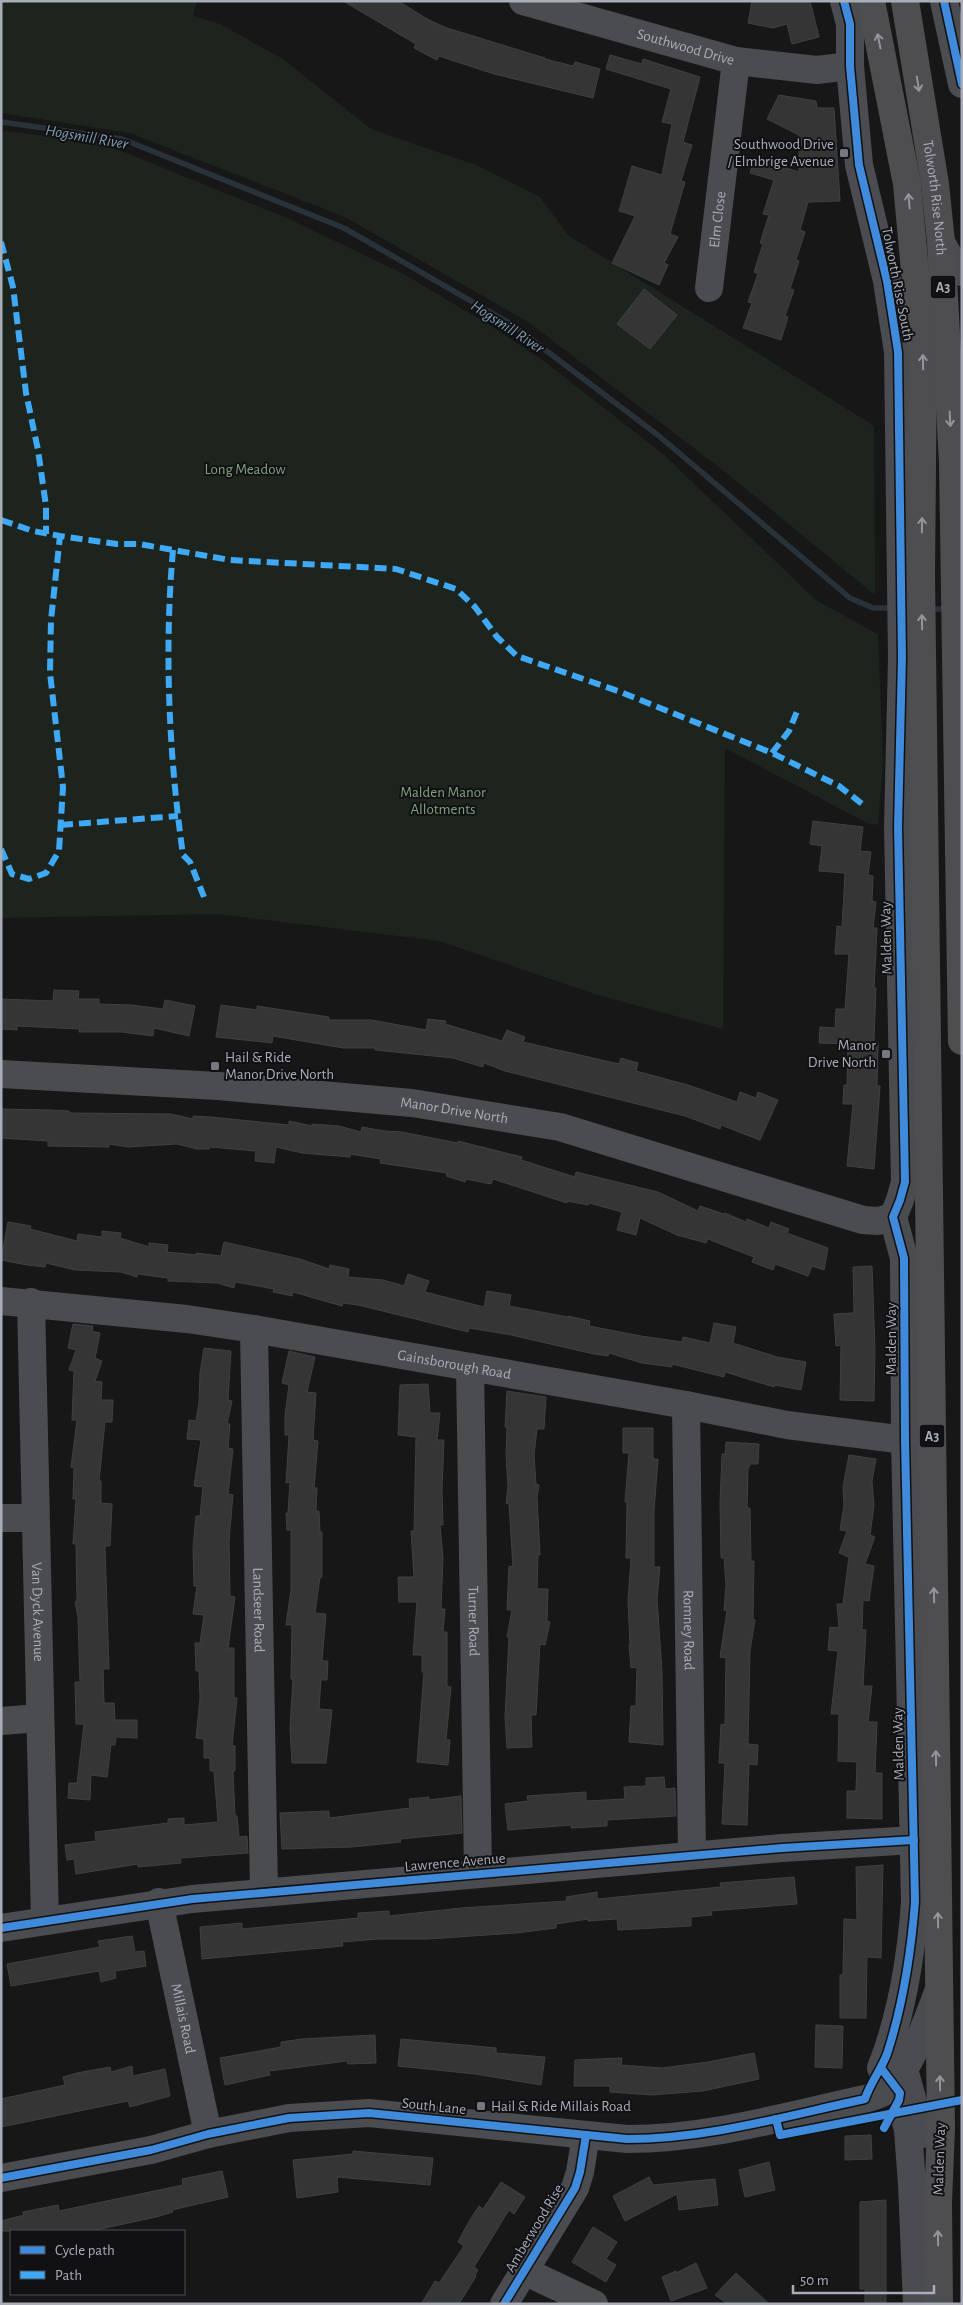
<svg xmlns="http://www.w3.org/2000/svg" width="963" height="2305" viewBox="0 0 963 2305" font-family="'Alegreya Sans',sans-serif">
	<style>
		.green { fill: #1d241e }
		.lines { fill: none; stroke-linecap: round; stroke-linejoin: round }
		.stream { stroke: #2a3239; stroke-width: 5.5 }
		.building { fill: #353536; stroke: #3f4043 }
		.minor { stroke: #4b4c50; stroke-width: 28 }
		.highway { stroke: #4e4e51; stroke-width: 28 }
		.quiet { stroke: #3fa9f5; stroke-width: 6; stroke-dasharray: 12 6; stroke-linecap: butt }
		.cycleway-casing { stroke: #111113; stroke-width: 11 }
		.cycleway { stroke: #408adc; stroke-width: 8 }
		.oneway { stroke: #92959e }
		.poi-dot { fill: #757880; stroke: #111113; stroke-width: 2 }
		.labels { text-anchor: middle; stroke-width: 4; stroke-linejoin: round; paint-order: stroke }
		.shield { fill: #111113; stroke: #7b7e86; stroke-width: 1 }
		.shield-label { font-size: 14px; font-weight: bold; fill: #a8adb8 }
		.street-label { font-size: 15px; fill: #a8adb8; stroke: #111113 }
		.poi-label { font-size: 15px; fill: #a8adb8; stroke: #111113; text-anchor: end }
		.park-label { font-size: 15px; fill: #7fa381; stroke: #111113 }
		.water-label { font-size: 16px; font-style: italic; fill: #7f9bb3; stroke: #111113 }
	</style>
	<rect width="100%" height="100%" fill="#171717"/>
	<g class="green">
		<polygon points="1,1 197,1 193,16 220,24 283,59 371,129 476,165 540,197 568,235 874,426 875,595 724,471 528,322 345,217 130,133 1,113"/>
		<polygon points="5,131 102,143 287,218 404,274 494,328 545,362 663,454 816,600 878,634 883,762 878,825 867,823 725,748 723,1029 598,995 439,941 217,914 1,918 1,132"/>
	</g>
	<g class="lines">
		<g class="stream">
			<polyline points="1,122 122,139 344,228 511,324 659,436 850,598 873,608 893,608"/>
			<polyline points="928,609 948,609"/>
		</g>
	</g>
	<g class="building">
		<polygon points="343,1 398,1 429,20 447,28 545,58 545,59 573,66 575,62 600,69 593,98 494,74 439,56 437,60 414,48 416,44"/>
		<polygon points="752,1 810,1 819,37 792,44 787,24 773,28 748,23"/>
		<polygon points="610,55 642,64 643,59 700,77 683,142 692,145 681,181 685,182 670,234 678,237 664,263 668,265 659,285 612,263 635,216 619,211 632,166 662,175 672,124 662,122 671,89 606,69"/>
		<polygon points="779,95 816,101 817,108 834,108 840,201 808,202 800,230 805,232 796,260 799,261 790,289 794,290 785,316 788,317 781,340 743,328 752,303 748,302 758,274 754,272 763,244 760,243 769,215 763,214 774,180 750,173 755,158 799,172 799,135 767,119"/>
		<polygon points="644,289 677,315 650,349 617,324"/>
		<polygon points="813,821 863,827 860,851 871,852 868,875 873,876 872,901 876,902 873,928 877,928 874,988 876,988 874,1041 878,1042 877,1086 880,1086 874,1169 847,1166 853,1104 843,1104 844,1085 847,1085 848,1044 819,1043 820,1027 835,1028 836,1009 845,1009 849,954 835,954 837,926 842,927 845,873 819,871 822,846 810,844"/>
		<polygon points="54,990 79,991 78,999 99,999 99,1004 131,1005 163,1009 165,1000 195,1006 189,1036 154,1028 153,1036 122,1032 79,1032 80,1029 17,1026 17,1030 1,1029 1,999 53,1001"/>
		<polygon points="221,1005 257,1010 257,1006 329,1017 328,1020 372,1020 426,1030 428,1019 446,1021 445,1024 502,1041 507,1030 525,1037 523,1042 619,1064 621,1058 638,1063 636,1071 688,1085 737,1102 740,1092 756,1098 758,1092 778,1100 760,1140 721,1125 720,1129 685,1116 505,1071 484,1063 483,1067 453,1058 375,1050 375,1048 343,1048 273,1036 272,1043 216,1037"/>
		<polygon points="2,1109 50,1110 69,1111 69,1113 171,1114 193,1119 193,1116 211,1117 289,1125 289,1121 312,1126 312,1124 339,1126 361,1132 362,1127 384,1131 402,1132 458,1143 458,1141 522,1157 521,1160 575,1177 576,1172 658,1192 698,1211 700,1206 724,1214 725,1213 746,1222 747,1219 769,1228 771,1222 789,1229 787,1233 828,1248 824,1270 812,1266 808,1276 775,1264 773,1270 752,1262 754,1257 728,1247 708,1239 706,1243 677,1235 640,1218 636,1235 617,1230 622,1212 589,1203 588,1205 567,1201 567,1203 493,1179 491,1184 466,1179 465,1182 446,1176 447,1173 380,1163 381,1159 350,1154 350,1157 302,1153 276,1147 274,1163 255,1161 256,1151 210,1147 209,1149 197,1149 177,1144 128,1147 109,1144 109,1147 48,1146 48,1141 1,1138"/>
		<polygon points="8,1222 31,1226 30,1229 77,1241 78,1234 102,1237 102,1231 121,1233 120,1238 149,1247 149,1243 168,1245 167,1252 196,1255 196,1253 221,1256 224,1242 300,1259 329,1269 330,1265 349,1269 348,1277 383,1280 404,1286 408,1274 429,1281 425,1292 484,1307 487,1291 511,1295 509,1306 568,1317 568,1316 590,1321 589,1326 641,1336 682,1342 683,1337 710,1343 714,1323 736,1327 733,1343 777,1357 806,1362 801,1390 775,1385 774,1387 725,1372 724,1377 672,1364 672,1367 642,1363 609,1353 608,1356 594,1354 511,1335 469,1328 468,1332 358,1305 343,1303 342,1306 293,1292 292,1296 273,1292 274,1289 235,1282 234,1288 217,1283 168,1281 168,1278 138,1274 137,1277 121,1272 75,1270 46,1263 45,1267 27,1265 1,1260"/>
		<polygon points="872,1266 875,1350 874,1401 840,1400 841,1345 836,1346 834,1314 854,1313 853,1267"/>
		<polygon points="73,1324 93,1326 92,1331 100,1333 95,1358 102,1361 95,1381 102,1382 101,1400 113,1400 112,1422 105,1422 99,1481 101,1481 101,1503 112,1504 110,1546 105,1546 109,1669 103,1669 104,1703 114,1703 115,1720 137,1720 137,1738 116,1737 115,1745 111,1745 107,1777 91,1775 90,1800 68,1798 69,1783 77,1783 84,1724 76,1724 75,1682 80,1682 78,1617 75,1602 77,1601 76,1544 73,1544 76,1499 73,1499 74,1468 71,1467 77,1420 72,1420 74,1371 69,1370 76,1350 68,1348"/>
		<polygon points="204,1348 231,1351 228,1400 232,1401 227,1424 230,1424 228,1448 233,1449 228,1494 233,1495 229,1541 230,1596 235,1597 228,1648 234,1648 234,1698 237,1698 232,1746 235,1746 235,1771 233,1771 235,1816 237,1816 239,1837 247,1836 248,1853 180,1858 181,1863 138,1867 138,1864 76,1874 74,1859 67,1860 65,1845 96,1841 95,1832 168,1823 168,1819 184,1818 184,1825 218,1822 214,1771 210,1771 210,1758 204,1758 204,1739 196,1738 200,1698 199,1671 196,1671 195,1643 200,1643 204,1615 193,1614 197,1586 194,1586 193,1548 196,1516 200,1516 203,1487 194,1486 201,1440 187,1439 189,1420 196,1421 199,1403 200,1373"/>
		<polygon points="289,1351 315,1357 307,1392 316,1393 313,1440 318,1441 314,1488 317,1488 316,1511 319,1511 320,1532 322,1532 322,1577 320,1577 315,1613 326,1614 322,1661 328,1661 327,1680 321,1680 319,1709 332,1710 326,1763 292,1763 290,1728 293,1679 291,1679 292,1625 286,1625 291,1590 291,1530 287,1530 286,1513 288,1513 290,1482 286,1483 289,1435 285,1435 285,1416 289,1385 282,1383"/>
		<polygon points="428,1384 430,1413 440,1413 437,1440 444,1440 442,1490 443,1525 440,1525 443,1558 441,1609 445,1609 443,1632 447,1632 447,1686 451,1687 446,1740 450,1740 448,1765 417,1762 424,1672 422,1672 422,1655 413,1655 417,1602 399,1602 398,1577 414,1577 411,1531 414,1531 416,1437 398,1435 400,1385"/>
		<polygon points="507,1391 546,1397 544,1429 537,1429 534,1455 536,1484 539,1485 537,1497 540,1555 538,1555 537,1589 548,1589 547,1621 550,1622 545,1645 540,1644 536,1715 531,1715 532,1747 507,1748 505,1717 509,1637 507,1637 512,1610 507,1610 509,1566 513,1567 509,1504 506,1503 508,1487 506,1454 507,1427 505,1427"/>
		<polygon points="623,1428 653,1428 653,1459 658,1459 654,1511 654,1567 660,1567 657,1599 662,1672 663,1745 629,1742 631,1706 636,1706 637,1667 631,1668 629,1645 630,1645 628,1601 631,1558 626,1558 627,1502 625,1502 629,1453 623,1453"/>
		<polygon points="726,1442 759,1444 758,1464 750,1464 748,1469 747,1508 750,1508 751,1561 754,1561 753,1619 755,1620 750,1651 748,1744 758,1745 757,1765 749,1764 747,1825 722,1824 725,1763 719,1763 721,1724 725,1725 726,1658 720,1657 727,1611 724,1610 726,1585 724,1558 721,1558 720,1503 722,1454 725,1454"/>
		<polygon points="849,1455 876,1459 872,1481 874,1506 870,1535 875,1537 865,1564 874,1566 869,1601 863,1600 862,1630 866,1630 863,1686 872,1686 868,1722 877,1722 875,1773 882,1773 882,1819 847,1818 847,1791 856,1791 857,1762 838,1761 839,1714 831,1714 838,1651 828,1650 830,1627 839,1628 837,1604 843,1604 849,1557 839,1553 847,1531 840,1530 844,1505 843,1487"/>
		<polygon points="664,1777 665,1789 675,1788 676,1816 607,1820 607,1826 571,1828 571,1825 508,1830 505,1804 528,1801 527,1796 586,1792 586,1801 625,1799 624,1787 646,1786 646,1778"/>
		<polygon points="461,1796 462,1833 400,1839 401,1842 352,1847 282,1849 280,1813 329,1811 329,1818 410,1808 409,1799 429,1797 429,1800"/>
		<polygon points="883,1865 881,1958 867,1957 866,2018 840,2018 840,1975 843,1975 844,1919 857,1920 856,1867"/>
		<polygon points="794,1877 797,1904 711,1911 712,1915 691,1917 691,1926 618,1930 617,1919 588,1921 588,1919 556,1924 556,1928 516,1933 428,1939 379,1939 342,1942 343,1946 202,1959 200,1927 242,1923 242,1929 358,1918 358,1913 389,1911 389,1916 461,1908 567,1901 566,1897 597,1892 597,1899 721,1887 720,1883"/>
		<polygon points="132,1936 135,1952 144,1951 146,1966 115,1971 116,1978 101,1982 99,1971 11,1986 7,1964 100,1947 98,1941"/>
		<polygon points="816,2025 843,2026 842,2068 815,2067"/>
		<polygon points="375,2035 376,2063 348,2064 347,2061 269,2071 270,2075 225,2085 220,2058 281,2047 281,2042 302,2039"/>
		<polygon points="401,2039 496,2048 496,2053 545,2057 541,2085 475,2074 398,2066"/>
		<polygon points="754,2053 759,2079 703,2091 652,2095 610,2092 610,2086 574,2086 575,2060 622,2058 621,2065 662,2068 708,2062"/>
		<polygon points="132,2066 133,2076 165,2069 170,2096 130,2107 128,2101 1,2127 1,2099 65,2085 63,2077 77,2073 110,2067 111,2072"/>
		<polygon points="871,2135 872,2159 845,2160 845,2136"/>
		<polygon points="353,2151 433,2158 430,2185 337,2177 338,2192 297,2198 293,2160 353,2154"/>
		<polygon points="769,2162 775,2190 745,2197 739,2170"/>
		<polygon points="222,2171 228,2197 172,2210 173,2212 156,2217 91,2231 1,2231 1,2221 24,2215 23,2212 58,2205 59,2211 183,2185 182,2179"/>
		<polygon points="649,2177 653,2185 715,2179 718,2205 679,2210 677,2194 625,2221 613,2196"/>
		<polygon points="501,2182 525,2197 514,2214 509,2210 474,2267 478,2270 475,2275 476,2276 459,2304 421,2304 435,2281 439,2283 464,2246 458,2242 468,2223 479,2206 483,2209"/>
		<polygon points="886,2200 886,2304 865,2304 865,2289 860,2289 860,2202"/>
		<polygon points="593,2227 617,2242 606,2259 616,2265 606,2282 572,2262"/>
		<polygon points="696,2263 707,2288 671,2301 662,2277 676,2271 676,2273"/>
		<polygon points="736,2273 751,2287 769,2304 728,2304 715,2295"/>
	</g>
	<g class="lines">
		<g class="minor">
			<path id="s1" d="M523,1L736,61L817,70L850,66"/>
			<path d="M844,1L850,24V66L859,165L887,281L898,352L902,658L898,827L905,1182L900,1200L893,1217L904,1258L905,1440L915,1902C911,1958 902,2015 881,2068"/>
			<polyline points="944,1 962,84"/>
			<polyline points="941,242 951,260 962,272"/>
			<path id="s2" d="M709,288L736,61"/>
			<path id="s3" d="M1,1074L218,1086L412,1103L560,1127L863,1220L878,1221L893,1217"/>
			<path id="s4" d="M1,1301L187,1319L254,1329L686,1405L787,1425L905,1440"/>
			<path id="s5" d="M31,1302L45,1921"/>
			<path id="s6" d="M254,1329L264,1892"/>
			<path id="s7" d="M470,1367L478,1874"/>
			<path id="s8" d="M686,1405L692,1855"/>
			<polyline points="1,1518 35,1518"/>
			<polyline points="1,1721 40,1718"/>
			<path id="s9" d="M159,1902L208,2134"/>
			<polyline points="1,1928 192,1899 782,1848 914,1840"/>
			<polyline points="900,2055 922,2134"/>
			<polyline points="904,2115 908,2130 912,2184 917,2304"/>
			<path d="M1,2178L151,2150L208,2134L289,2118L369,2113L627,2139C708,2139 786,2116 865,2099C871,2097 879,2095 884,2092C908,2077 928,2018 938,1992"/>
			<polyline points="524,2271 594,2304"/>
			<polyline points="504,2304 575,2188 580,2172 586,2135"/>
		</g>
		<g class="highway">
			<polyline points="871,1 907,184 923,358 921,574 941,2128 938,2202 939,2304"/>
			<path id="s10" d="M905,1L935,184L941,242L953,463L962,1041"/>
		</g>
		<g class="quiet">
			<polyline points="1,242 13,287 26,393 38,450 46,506 46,534"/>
			<polyline points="1,520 33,531 60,536 117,544 139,544 230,560 396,569 456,589 475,607 497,637 517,656 618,691 772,753 839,786 865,806"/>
			<path d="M173,550C164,650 169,756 183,855L190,862L204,897"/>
			<polyline points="772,753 789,731 798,709"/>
			<polyline points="61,825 178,816"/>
			<polyline points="1,849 12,874 29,879 46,873 59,851 63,787 50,673 51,620 60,536"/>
		</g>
		<defs>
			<g id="cycleway">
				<polyline points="944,1 962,84"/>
				<polyline points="1,1928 192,1899 782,1848 914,1840"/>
				<polyline points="881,2068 900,2093 899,2100 884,2128"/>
				<polyline points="776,2119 780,2135 962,2100"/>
				<path d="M1,2178L151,2150L208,2134L289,2118L369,2113L627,2139C708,2139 786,2116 865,2099C870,2083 881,2070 887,2054C903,2005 911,1953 915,1902L905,1440L904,1258L893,1217L900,1200L905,1182L898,827L902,658L898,352L887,281L859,165L850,66V24L844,1"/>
				<polyline points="504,2304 575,2188 580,2172 586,2135"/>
			</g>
		</defs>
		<use href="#cycleway" class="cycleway-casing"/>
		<use href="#cycleway" class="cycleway"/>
	</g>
	<defs><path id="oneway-shaft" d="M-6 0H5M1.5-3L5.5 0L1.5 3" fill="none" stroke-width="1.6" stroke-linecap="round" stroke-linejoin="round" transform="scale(1.25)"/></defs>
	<g class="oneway">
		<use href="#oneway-shaft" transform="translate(879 41) rotate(-101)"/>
		<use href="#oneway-shaft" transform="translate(918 84) rotate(81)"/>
		<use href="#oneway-shaft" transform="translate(909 201) rotate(-95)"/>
		<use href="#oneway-shaft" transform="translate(923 362) rotate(-91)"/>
		<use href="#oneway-shaft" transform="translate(950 419) rotate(87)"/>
		<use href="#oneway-shaft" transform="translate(922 525) rotate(-89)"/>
		<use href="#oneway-shaft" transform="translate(922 622) rotate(-91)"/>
		<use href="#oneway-shaft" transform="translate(934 1595) rotate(-91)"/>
		<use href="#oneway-shaft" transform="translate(936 1758) rotate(-91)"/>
		<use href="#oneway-shaft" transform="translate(938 1920) rotate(-91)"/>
		<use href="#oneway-shaft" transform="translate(940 2083) rotate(-91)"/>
		<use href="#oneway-shaft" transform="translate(938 2238) rotate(-91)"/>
	</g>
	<g class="poi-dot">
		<rect x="839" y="148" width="10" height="10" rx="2.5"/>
		<rect x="881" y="1049" width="10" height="10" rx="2.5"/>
		<rect x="210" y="1061" width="10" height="10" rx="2.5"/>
		<rect x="476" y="2101" width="10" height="10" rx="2.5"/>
	</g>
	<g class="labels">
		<g class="shield">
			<rect x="930.5" y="275.5" width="25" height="23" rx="4"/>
			<rect x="919.5" y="1424.5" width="25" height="23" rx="4"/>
		</g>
		<g class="shield-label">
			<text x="943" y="292">A3</text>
			<text x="932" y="1441">A3</text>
		</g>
		<g class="street-label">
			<text dy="5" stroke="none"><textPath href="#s1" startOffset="169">Southwood Drive</textPath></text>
			<text dy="5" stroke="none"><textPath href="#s10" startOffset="199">Tolworth Rise North</textPath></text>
			<text dy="5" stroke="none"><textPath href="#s2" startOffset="69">Elm Close</textPath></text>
			<text transform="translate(898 284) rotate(79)" y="5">Tolworth Rise South</text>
			<text transform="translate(886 938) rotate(-91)" y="5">Malden Way</text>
			<text dy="5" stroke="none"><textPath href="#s3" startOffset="455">Manor Drive North</textPath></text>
			<text transform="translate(891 1339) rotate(-90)" y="5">Malden Way</text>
			<text dy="5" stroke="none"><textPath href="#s4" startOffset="458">Gainsborough Road</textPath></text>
			<text dy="5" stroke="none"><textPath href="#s6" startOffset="281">Landseer Road</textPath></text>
			<text dy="5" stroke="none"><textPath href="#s5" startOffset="310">Van Dyck Avenue</textPath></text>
			<text dy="5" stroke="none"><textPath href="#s7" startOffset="254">Turner Road</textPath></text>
			<text dy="5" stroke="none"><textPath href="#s8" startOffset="225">Romney Road</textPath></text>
			<text transform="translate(898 1744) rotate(-91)" y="5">Malden Way</text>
			<text transform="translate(455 1862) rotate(-5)" y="5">Lawrence Avenue</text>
			<text dy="5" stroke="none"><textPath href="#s9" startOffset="119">Millais Road</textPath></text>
			<text transform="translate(434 2106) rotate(6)" y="5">South Lane</text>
			<text transform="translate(939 2159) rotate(-88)" y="5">Malden Way</text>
			<text transform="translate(534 2228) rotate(-59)" y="5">Amberwood Rise</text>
		</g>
		<g class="poi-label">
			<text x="834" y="149">Southwood Drive<tspan x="834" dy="17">/ Elmbrige Avenue</tspan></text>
			<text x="876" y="1050">Manor<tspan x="876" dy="17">Drive North</tspan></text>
			<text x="225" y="1062" text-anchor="start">Hail &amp; Ride<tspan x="225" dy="17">Manor Drive North</tspan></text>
			<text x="491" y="2111" text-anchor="start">Hail &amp; Ride Millais Road</text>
		</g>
		<g class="park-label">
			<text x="245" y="474">Long Meadow</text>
			<text x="443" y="797">Malden Manor<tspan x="443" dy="17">Allotments</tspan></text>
		</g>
		<g class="water-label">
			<text transform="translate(87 136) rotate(10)" y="6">Hogsmill River</text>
			<text transform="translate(508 326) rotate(33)" y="6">Hogsmill River</text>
		</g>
	</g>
	<rect width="963" height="2305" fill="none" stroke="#a8adb8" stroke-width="5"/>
	<rect x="10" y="2230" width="175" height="65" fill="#111113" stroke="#4d4f55"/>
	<rect x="20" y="2246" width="25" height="8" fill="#408adc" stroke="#4d4f55"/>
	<text x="55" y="2255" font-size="15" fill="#a8adb8">Cycle path</text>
	<rect x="20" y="2271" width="25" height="8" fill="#3fa9f5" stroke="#4d4f55"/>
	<text x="55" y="2280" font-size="15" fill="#a8adb8">Path</text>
	<path d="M793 2285v8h141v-8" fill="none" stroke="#a8adb8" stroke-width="2.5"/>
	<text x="800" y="2285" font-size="15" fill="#a8adb8" stroke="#111113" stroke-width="4" paint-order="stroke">50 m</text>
</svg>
